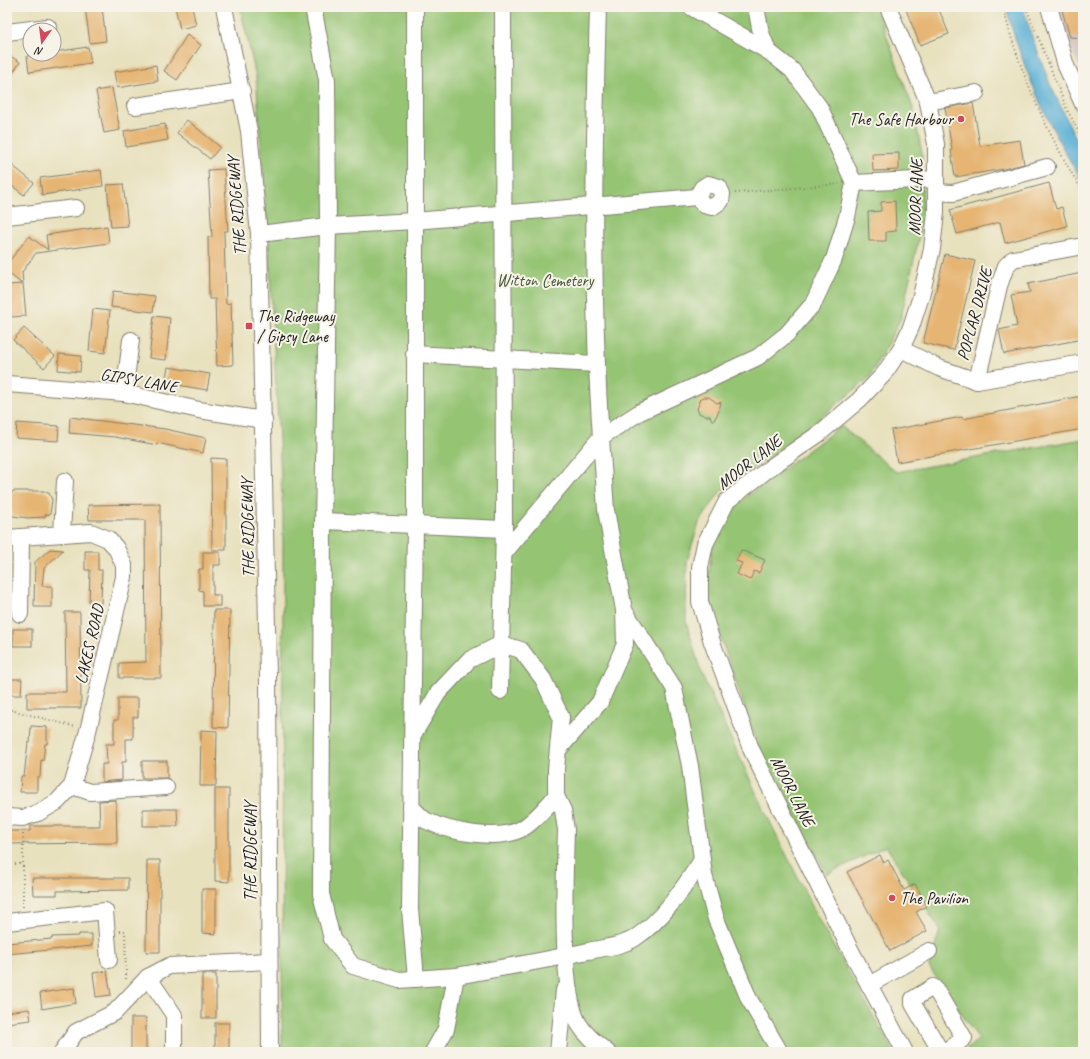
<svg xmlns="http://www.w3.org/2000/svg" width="1090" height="1059" viewBox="0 0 1090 1059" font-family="Caveat,sans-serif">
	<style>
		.industrial { fill: #d1bfbd }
		.green { fill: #95c473; stroke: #587048 }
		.water { fill: #58afd5; stroke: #3a6678 }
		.building { fill: #e6b573 }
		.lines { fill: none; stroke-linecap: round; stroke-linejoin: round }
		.minor-casing { stroke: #827e6d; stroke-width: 18 }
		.path { stroke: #827e6d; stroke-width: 2; stroke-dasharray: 1 3; stroke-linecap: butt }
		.minor { stroke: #fff; stroke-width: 16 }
		.poi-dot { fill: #d1495b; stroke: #f7f3e8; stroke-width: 1.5 }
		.labels { text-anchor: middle; stroke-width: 4; stroke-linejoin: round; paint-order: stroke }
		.poi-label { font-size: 17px; fill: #1c1c1c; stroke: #f7f3e8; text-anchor: start }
		.street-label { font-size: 17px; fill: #1c1c1c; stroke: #f7f3e8 }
		.park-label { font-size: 17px; fill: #46573a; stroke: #f7f3e8 }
	</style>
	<rect width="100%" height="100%" fill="#f7f3e8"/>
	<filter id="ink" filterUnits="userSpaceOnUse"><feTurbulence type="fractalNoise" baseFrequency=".025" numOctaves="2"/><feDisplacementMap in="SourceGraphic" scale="8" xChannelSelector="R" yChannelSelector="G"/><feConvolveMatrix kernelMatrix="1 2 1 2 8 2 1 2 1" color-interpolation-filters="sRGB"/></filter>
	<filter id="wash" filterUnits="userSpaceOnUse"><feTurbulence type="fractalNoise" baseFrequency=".012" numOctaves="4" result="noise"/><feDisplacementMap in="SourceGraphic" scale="16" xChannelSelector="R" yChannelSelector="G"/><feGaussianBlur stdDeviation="0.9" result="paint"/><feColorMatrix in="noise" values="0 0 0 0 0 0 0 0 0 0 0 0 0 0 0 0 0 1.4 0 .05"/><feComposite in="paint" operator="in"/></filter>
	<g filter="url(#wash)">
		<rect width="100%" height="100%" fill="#e8e1be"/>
		<polygon class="industrial" points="1059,7 1083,7 1083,74 1067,41"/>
		<g class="green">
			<polygon points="240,7 876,7 913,108 922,153 923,219 901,318 869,378 785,447 721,491 699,523 687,561 686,621 702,676 765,812 822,926 894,1052 282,1052 283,514 268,237 256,77"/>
			<polygon points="841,426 896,472 1083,439 1083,1052 963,1052 979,1039 929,967 940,930 886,846 827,874 760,752 706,595 713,540 739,502"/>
		</g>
		<path class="water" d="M1006,7H1023L1031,34L1050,84L1083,153V183C1050,129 1022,69 1006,7Z"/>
		<g id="blocks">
			<g class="building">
				<polygon points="85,7 102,7 106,41 90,43"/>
				<polygon points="175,7 192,7 196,25 180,29"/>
				<polygon points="905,7 938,7 949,34 920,45"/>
				<polygon points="1061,7 1083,7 1083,38 1070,37"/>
				<polygon points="187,35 201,45 177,80 164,71"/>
				<polygon points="88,47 91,63 29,72 27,56 54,54 54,52"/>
				<polygon points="7,54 20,62 7,82"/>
				<polygon points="156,65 158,81 117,88 114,72"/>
				<polygon points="112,88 120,130 104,133 96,91"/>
				<polygon points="973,103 980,146 1020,140 1024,164 1004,169 955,177 951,150 952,150 945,108"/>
				<polygon points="187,120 220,147 210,159 177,133"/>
				<polygon points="165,124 168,140 126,147 124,131"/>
				<polygon points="899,153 899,170 873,171 872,154"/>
				<polygon points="7,161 34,183 24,195 7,182"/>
				<polygon points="224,169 228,231 224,231 226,304 231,303 233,365 217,366 215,299 209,299 208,237 212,237 208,170"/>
				<polygon points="101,170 103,186 42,195 40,178"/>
				<polygon points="1049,183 1056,209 1062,207 1067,226 1005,243 1000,222 957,234 950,210"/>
				<polygon points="123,184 128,226 111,227 107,185"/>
				<polygon points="895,201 896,231 886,232 886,241 869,241 868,212 881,211 881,202"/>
				<polygon points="107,226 109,243 36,253 22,272 26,316 10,317 7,285 22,284 7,272 7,264 29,236 48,250 46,235"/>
				<polygon points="945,254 975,261 954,350 923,343"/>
				<polygon points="1082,273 1083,339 1004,354 999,330 1017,326 1011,295 1030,292 1028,284"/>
				<polygon points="113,291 155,296 153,312 111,307"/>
				<polygon points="93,309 110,311 105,353 89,351"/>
				<polygon points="154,316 170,318 166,360 149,358"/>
				<polygon points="24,328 55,356 44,368 13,340"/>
				<polygon points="59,354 81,356 80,372 58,370"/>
				<polygon points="168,367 210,374 207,390 165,383"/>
				<polygon points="705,397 709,397 717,403 721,402 719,411 713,422 710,416 705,416 699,413 697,409 701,398"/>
				<polygon points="1076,397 1083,397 1083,429 897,462 891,430 962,417 963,419"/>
				<polygon points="70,417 165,429 206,438 203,453 157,443 157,445 115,437 69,433"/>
				<polygon points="17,423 59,426 58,441 16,438"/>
				<polygon points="211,458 226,459 226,550 212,550"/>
				<polygon points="13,491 44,491 44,492 49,493 52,500 50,514 45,515 45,517 28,518 12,516 9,497"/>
				<polygon points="160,504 161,678 119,678 119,663 146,662 145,520 89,520 88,505"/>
				<polygon points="50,549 63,550 44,568 42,586 52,586 52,607 34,607 35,562"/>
				<polygon points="741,550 765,560 759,573 754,571 750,580 737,574 742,563 736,561"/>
				<polygon points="85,551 98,551 98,570 102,570 101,604 89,604 90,570 85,570"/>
				<polygon points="203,552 220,552 220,565 213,565 213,595 220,595 220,606 203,606 203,591 199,590 199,569 203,569"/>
				<polygon points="214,610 230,610 228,728 213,727"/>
				<polygon points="65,612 80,612 81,708 27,708 27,692 66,692"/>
				<rect x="13" y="629" width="19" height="17"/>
				<polygon points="7,679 22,679 21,695 7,695"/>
				<polygon points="118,698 138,698 138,717 133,717 133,739 126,739 126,762 122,762 122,780 102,782 102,764 107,764 106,744 114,744 114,720 118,720"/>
				<polygon points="31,726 47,727 47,744 45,744 43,761 41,760 40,777 37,777 37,792 20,792 21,776 24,776 28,743 30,743"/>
				<polygon points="201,730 217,731 216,786 200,786"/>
				<rect x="142" y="761" width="25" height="17"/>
				<polygon points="215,789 229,789 229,882 215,881"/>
				<polygon points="116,800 117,843 7,844 7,831 30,831 30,826 100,826 99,801"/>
				<polygon points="143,809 177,809 178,826 143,826"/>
				<polygon points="880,855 884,863 888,860 904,890 915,884 927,906 916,912 927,931 890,951 847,872"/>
				<polygon points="147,860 160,860 160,952 146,952"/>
				<polygon points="32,878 128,878 128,890 57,891 57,895 33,895"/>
				<polygon points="202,889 216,889 216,934 202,933"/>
				<polygon points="79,934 92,934 92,946 7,954 7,943 52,939 52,937 79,936"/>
				<polygon points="107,971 111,995 96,997 93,973"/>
				<rect x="202" y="974" width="14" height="44"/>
				<polygon points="74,988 76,1003 42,1009 40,993"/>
				<polygon points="29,1009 31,1020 7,1023 7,1012"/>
				<rect x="131" y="1018" width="15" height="34"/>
				<rect x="215" y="1023" width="14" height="29"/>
			</g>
		</g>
	</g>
	<g filter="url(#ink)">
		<use href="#blocks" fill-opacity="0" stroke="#827e6d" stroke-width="1"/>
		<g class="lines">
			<defs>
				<g id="minor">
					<polyline points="224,7 249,131 259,234 268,676 270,1052"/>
					<polyline points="313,7 327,80 328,226 323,525 321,894 332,939 353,966 399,980 456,976 446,1029 433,1052"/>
					<polyline points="415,7 415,525 410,909 416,979"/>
					<polyline points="691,7 768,51"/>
					<polyline points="756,7 761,33 768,51 792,70 820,108 854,183 847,217 834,259 813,304 787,334 758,357 640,412 601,437 606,510 624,610 674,688 690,766 704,875 716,919 749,999 780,1052"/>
					<polyline points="888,7 928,102 936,144 936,212 932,249 921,296 911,327 901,349 883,375 859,400 820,433 771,467 727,501 705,544 700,567 700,602 712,642 751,749 850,949 905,1052"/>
					<polyline points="1049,7 1066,66 1083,104"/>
					<polyline points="7,32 48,27"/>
					<polyline points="928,102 976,93"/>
					<polyline points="135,106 242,91"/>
					<polyline points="854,183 936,179"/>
					<polygon points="708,184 719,187 722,194 721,201 712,207 704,205 697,197 702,188"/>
					<polyline points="936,192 953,193 1047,167"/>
					<polyline points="7,216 76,208"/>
					<polyline points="259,234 328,226 414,221 697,197"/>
					<polyline points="901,349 939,368 977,381 1083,363"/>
					<polyline points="414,354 596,364"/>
					<polyline points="977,381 999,286 1006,266 1013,259 1083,246"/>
					<polyline points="7,384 124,393 199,410 264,420"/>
					<polyline points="124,393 131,340"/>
					<polyline points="324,521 504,529"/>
					<polyline points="62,533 65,481"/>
					<polyline points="7,538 91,532 108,539 116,548 124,565 124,577 88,731 72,786 57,802 38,813 23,818 7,817"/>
					<path d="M504,553L601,437C591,294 594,150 598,7"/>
					<polyline points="20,614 21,537"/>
					<polyline points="500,691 504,529 503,7"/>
					<polyline points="558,750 600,702 625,644 624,610"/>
					<polyline points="72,786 90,792 166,787"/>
					<path d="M556,796L563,810L566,830C565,871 559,993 579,1024C586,1036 597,1044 607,1052"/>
					<path d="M411,807C416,811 421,818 427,821C450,832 500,842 523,828C536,820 546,807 556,796V769L561,717L543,679L521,650L501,644L469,660L438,693L413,735"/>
					<polyline points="7,922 105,911 109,960"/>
					<path d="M456,976C500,968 544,961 588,951C603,948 623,946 635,938C664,919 683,888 702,860"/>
					<polyline points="148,977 174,1015 174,1052"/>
					<polyline points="869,985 929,951"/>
					<polyline points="62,1052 76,1032 115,1012 148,977 169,966 269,961"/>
					<polyline points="558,1052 564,990"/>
					<polyline points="941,1052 913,1004 913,999 933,987 936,990 964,1038 946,1052"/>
				</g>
			</defs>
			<use href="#minor" class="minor-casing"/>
			<g class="path">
				<path d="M1003,7C1019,72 1048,135 1083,192"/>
				<polyline points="1026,7 1066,107 1083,141"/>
				<polyline points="735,193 839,184"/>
				<polyline points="7,709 76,727"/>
				<polyline points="7,864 23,864"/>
				<polyline points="23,907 23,831"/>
				<polyline points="120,931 125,931 126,979"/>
			</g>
			<use href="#minor" class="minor"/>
		</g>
	</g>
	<g class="poi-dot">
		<circle cx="961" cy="119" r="4"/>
		<rect x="245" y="322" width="8" height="8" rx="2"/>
		<circle cx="892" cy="898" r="4"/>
	</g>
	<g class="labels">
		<g class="poi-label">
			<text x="953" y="125" text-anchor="end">The Safe Harbour</text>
			<text x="257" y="322">The Ridgeway<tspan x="257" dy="20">/ Gipsy Lane</tspan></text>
			<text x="900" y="904">The Pavilion</text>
		</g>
		<g class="street-label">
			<text transform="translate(915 197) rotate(-88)" y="6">MOOR LANE</text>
			<text transform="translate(236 206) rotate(-94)" y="6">THE RIDGEWAY</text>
			<text transform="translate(974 314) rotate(-75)" y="6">POPLAR DRIVE</text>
			<text transform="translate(139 380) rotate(10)" y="6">GIPSY LANE</text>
			<text transform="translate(749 462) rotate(-38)" y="6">MOOR LANE</text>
			<text transform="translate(247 528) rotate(-91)" y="6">THE RIDGEWAY</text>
			<text transform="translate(89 644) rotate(-77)" y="6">LAKES ROAD</text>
			<text transform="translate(793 791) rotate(63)" y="6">MOOR LANE</text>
			<text transform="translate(250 852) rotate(-90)" y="6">THE RIDGEWAY</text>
		</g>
		<g class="park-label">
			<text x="545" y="286">Witton Cemetery</text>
		</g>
	</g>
	<rect width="1090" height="1059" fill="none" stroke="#f7f3e8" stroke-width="24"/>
	<g transform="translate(42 42) rotate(194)"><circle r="19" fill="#f7f3e8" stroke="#9f9d96"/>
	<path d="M0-3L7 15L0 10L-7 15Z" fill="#d1495b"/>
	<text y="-6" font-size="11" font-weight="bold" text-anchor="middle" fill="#1c1c1c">N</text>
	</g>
</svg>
